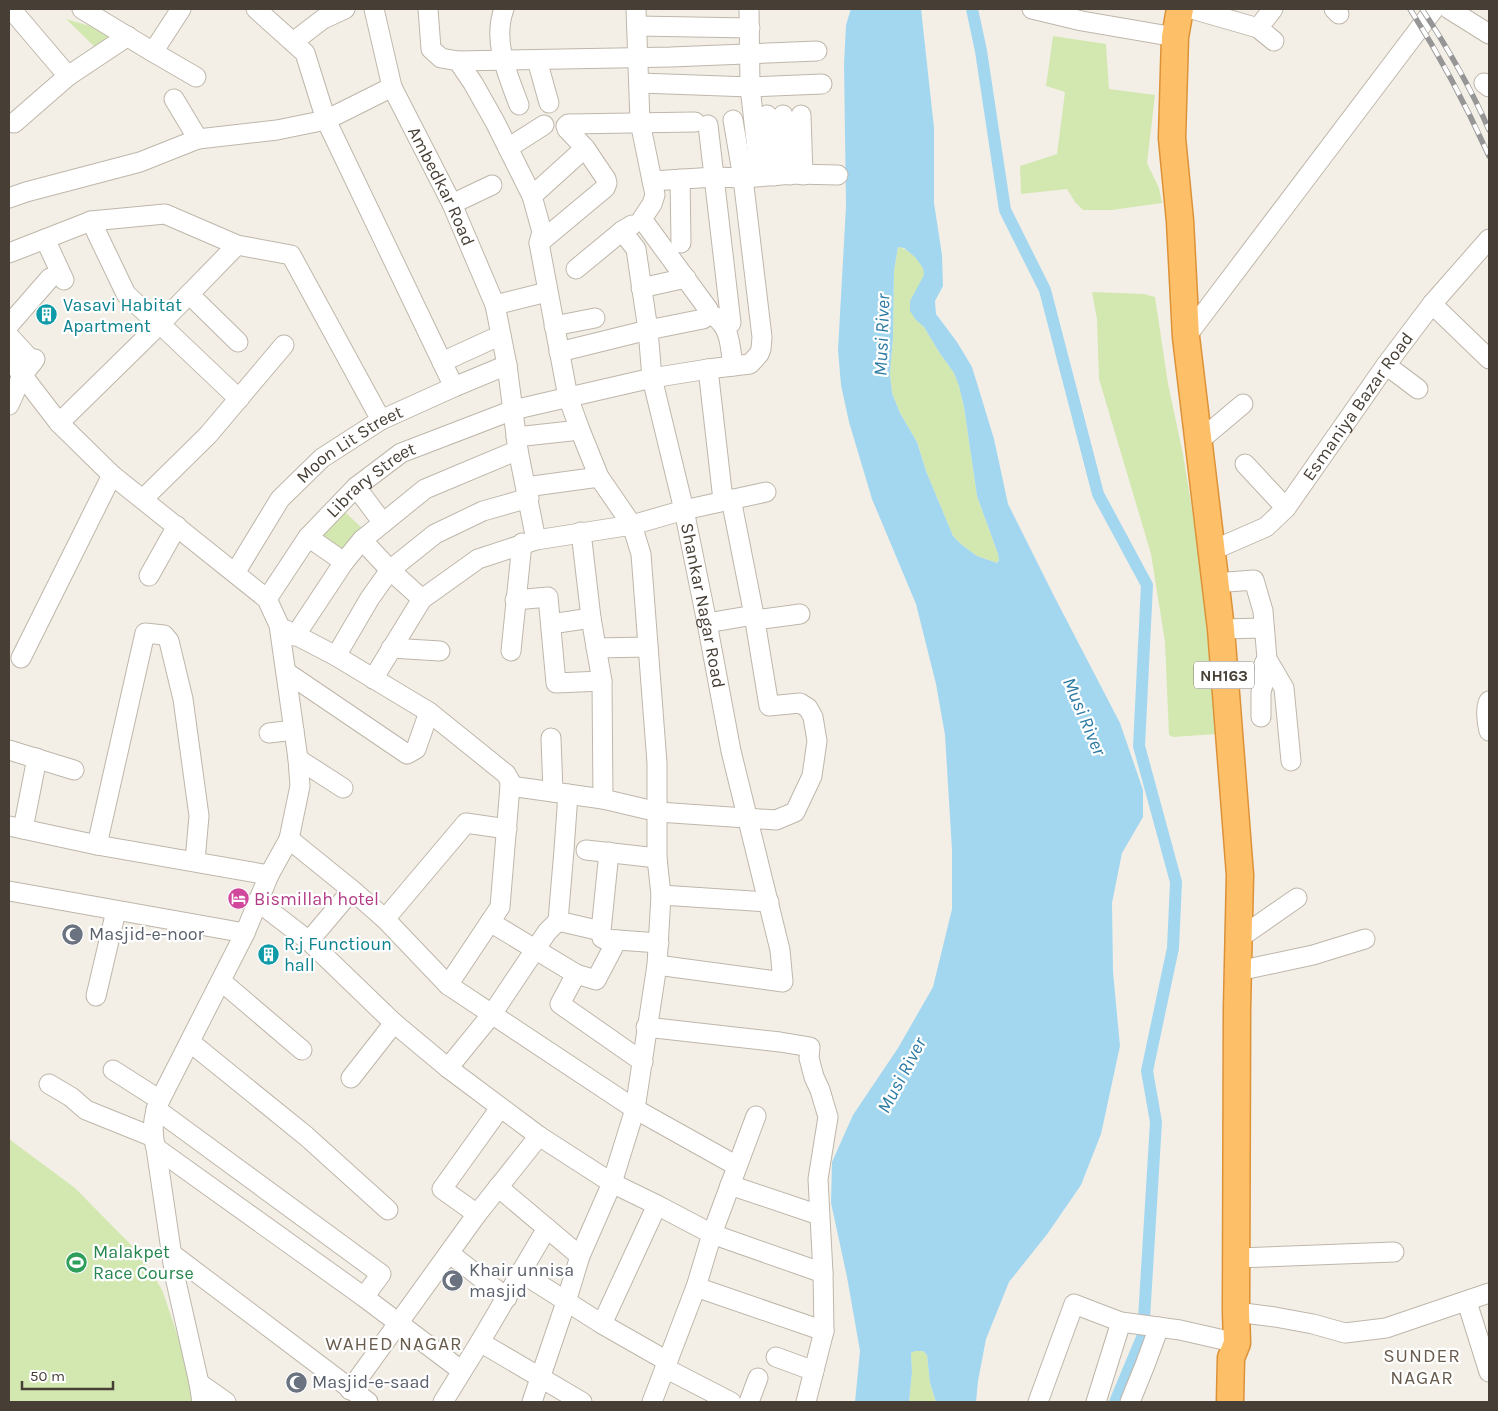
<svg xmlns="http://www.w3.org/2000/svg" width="1498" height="1411" viewBox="0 0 1498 1411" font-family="Karla,sans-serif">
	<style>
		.green { fill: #d3e8b0 }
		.water { fill: #a3d7f0; fill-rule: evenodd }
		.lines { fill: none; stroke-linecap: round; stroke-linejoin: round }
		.canal { stroke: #a3d7f0; stroke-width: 12 }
		.minor-casing { stroke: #bfb6aa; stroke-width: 21 }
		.highway-casing { stroke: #dd9238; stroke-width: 29 }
		.minor { stroke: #fff; stroke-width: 19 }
		.highway { stroke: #fdbf68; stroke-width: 26 }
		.rail-casing { stroke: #969696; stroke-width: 5.5 }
		.rail { stroke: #fff; stroke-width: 4; stroke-dasharray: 11; stroke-linecap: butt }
		.labels { text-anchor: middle; stroke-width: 4.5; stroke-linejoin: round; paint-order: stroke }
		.shield { fill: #fff; stroke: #7e7972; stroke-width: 1 }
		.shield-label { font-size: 16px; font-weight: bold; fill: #473f36 }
		.street-label { font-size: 18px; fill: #473f36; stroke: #fff }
		.culture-label { font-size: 18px; fill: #0d838f; stroke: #fff; text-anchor: start }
		.hotel-label { font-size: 18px; fill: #b23c85; stroke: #fff; text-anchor: start }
		.worship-label { font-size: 18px; fill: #5b616d; stroke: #fff; text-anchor: start }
		.leisure-label { font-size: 18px; fill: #27864d; stroke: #fff; text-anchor: start }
		.water-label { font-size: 19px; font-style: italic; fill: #2c7aa3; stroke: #fff }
		.neighbourhood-label { font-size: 19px; letter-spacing: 1px; fill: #695c4d; stroke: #fff }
	</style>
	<rect width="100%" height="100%" fill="#f3efe7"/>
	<g class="green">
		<polygon points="66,19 114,33 98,50"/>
		<polygon points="1053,36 1106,44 1109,89 1155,95 1147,163 1159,188 1162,203 1112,210 1083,210 1075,202 1067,189 1021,194 1020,166 1057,154 1065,92 1046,86"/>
		<path d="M898,247C908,248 926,264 924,275C923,282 914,294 910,301L916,320L924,327L939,352L954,373L959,386L964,407L977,496L998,554L999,560L997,563L977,556L962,545L953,536L926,471L917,442L900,413L892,393L890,374L893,338L894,271Z"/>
		<polygon points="1092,292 1144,294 1155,297 1168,384 1183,454 1199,553 1217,734 1173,737 1169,735 1165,642 1151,554 1099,379 1097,319"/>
		<polygon points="343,510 363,529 338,552 317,539"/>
		<polygon points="9,1139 75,1188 134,1248 154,1276 163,1292 182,1349 196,1402 9,1402"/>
		<polygon points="914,1351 923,1351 927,1355 930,1383 936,1402 909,1402 912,1372 911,1353"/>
	</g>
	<path class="water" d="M851,9H921L934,128V203L942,255L943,286L935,301L936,314L957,342L972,367L994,439L1008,504L1054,596L1120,723L1143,790V817L1122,853L1112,903L1113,972L1120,1046L1101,1134L1081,1185L1048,1233L1009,1282L986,1339L978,1381L976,1402H936L930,1383L927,1355L923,1351H915L911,1353L912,1372L909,1402H855L860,1351L847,1277L831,1203L832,1162L853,1115L898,1048L933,987L952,909V850L945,735L936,684L916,604L872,499L849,422L841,385L838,350L846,206L844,64L846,25ZM898,247L904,248L915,257L923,268L924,275L910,301V311L916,320L924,327L939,352L954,373L959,386L964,407L977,496L998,554L999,560L997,563L977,556L962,545L953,536L926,471L917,442L900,413L892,393L890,374L893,338L894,271Z"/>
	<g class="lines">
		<polyline class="canal" points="972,9 981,51 1005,210 1045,290 1098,494 1147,585 1139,746 1176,882 1173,948 1147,1071 1156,1122 1143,1335 1115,1402"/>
		<defs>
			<g id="minor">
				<polyline points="11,9 68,76"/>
				<polyline points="82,9 153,52 181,9"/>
				<polyline points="256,9 305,53 326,120 454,387"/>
				<path id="s1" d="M374,9L392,87L452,204L495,305L507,365L518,450L536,540"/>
				<polyline points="428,9 431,49 441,58 458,61 473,83 495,122 532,196 542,232 539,243 568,397 580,430 599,477 632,525 641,554 657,763 657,858 661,895 657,965 635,1109 612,1183 580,1256 566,1302 532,1402"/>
				<path d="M504,9C492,41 508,75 519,105"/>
				<polyline points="749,9 750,87 760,176"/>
				<polyline points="1032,9 1082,21 1175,37"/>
				<polyline points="1192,9 1258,28 1274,41"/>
				<polyline points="1334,9 1339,14"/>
				<polyline points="1449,9 1489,34"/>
				<polyline points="637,26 750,28"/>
				<polyline points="1258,28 1273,9"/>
				<polyline points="293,42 323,19 345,9"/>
				<polyline points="153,52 196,77"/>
				<polyline points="537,60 549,103"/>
				<polyline points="458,61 671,57 817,51"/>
				<polyline points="640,83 750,87 822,84"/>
				<polyline points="1484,83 1489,87"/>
				<polyline points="174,99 198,139"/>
				<polyline points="767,115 774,176"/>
				<polyline points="783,115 790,175"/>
				<polyline points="801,115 803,175"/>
				<polyline points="14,123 68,76 128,36"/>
				<polyline points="708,125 731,323"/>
				<polyline points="508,148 544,125"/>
				<polyline points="680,179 681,243"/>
				<polyline points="652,181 715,177 743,178 795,174 838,175"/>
				<polyline points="532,196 585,148"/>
				<polyline points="9,198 26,192 140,162 198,139 277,130 326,120 392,87"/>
				<polyline points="452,204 492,185"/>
				<polyline points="91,221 126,294 145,312 160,324 239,399"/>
				<path id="s2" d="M622,231L636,249L648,330L652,378L684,510L707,623L731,751L780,950L783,982L657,965"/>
				<polyline points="45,239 64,280"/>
				<polyline points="539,243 605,188 607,183 606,179 585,148 567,129 566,126 568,124 695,122"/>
				<polyline points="9,253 91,221 165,214 237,245 291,255 381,420"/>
				<polyline points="576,269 622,231 632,225"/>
				<polyline points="641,288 686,278"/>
				<polyline points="189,294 238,342"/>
				<polyline points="1432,304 1489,359"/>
				<polyline points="495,305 547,292"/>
				<path d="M714,316C731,328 730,347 733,366"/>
				<polyline points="9,325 50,278"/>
				<polyline points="554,326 595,318"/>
				<polyline points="9,336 33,362"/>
				<polyline points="1186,337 1434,9"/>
				<polyline points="559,352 648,330 703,319 707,316 708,309 642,219 652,204 655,195 640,122 636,9"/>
				<path d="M9,358L59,423L112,475L267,599L279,625L298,759L300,786L289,839L269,875L245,933L160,1100C153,1115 151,1133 156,1148L175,1277L199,1383L202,1402"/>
				<polyline points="442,362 501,335"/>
				<polyline points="1386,365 1418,389"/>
				<polyline points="708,369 723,500"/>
				<polyline points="9,405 22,376 35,359"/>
				<polyline points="59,423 160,324 237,245"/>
				<polyline points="516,437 580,430"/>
				<polyline points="1199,441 1243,404"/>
				<polyline points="1245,464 1286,508"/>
				<polyline points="356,487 383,523"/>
				<polyline points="526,487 599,477"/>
				<polyline points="143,499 208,435 284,345"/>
				<polyline points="581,532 591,618 602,681 603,799"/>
				<polyline points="308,537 344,562"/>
				<polyline points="362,540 390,570 422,599"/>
				<path id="s3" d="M1211,551L1266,527L1286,508L1386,365L1432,304L1489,239"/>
				<path id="s4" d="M235,573L280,499L322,458L381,420L454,387L507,365"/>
				<polyline points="149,576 177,526"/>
				<polyline points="1214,583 1254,580 1263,611 1267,659 1284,688 1291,761"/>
				<path id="s5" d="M267,599L308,537L356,487L401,453L513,410L652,378L708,369L750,364L759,354L761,349L762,337L743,178L733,120"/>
				<polyline points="515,600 548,597 556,683 602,681"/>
				<polyline points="755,620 800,614"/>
				<polyline points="707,623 754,615"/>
				<polyline points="551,624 591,618"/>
				<polyline points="1221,629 1264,628"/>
				<polyline points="286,630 336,656 429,712 506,774 510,781 510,786"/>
				<polyline points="295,636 344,562 362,540 425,489 518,450"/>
				<polyline points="391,648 440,651"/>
				<polyline points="596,648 648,647"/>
				<polyline points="511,651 522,543"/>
				<polyline points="336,656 370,598 390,570 435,534 483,511 529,498"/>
				<polyline points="21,658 112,475"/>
				<polyline points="286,672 407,754 416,749 429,712"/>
				<polyline points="373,679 422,599 478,559 536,540 632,525 684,510 766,492"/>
				<path d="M1489,701C1485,708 1487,723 1489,731"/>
				<polyline points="1261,717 1261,692 1263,685 1264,664 1267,659"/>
				<polyline points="269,733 294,730"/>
				<polyline points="551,738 553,792"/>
				<polyline points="9,750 74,770"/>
				<polyline points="298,759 343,788"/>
				<polyline points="568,794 564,850 558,921 601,931"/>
				<polyline points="9,826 97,845 269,875"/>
				<polyline points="23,829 37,758"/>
				<polyline points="289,839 352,890 385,919 448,985 635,1109 737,1166"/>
				<polyline points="97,845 145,633 164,635 169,641 183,699 199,816 195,861"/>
				<polyline points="586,850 657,858"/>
				<polyline points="609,852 601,931 602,938 604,939 659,943"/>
				<polyline points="9,891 245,933"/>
				<polyline points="661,895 769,902"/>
				<polyline points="257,901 309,941 394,1023 448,1068 539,1136 612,1183 657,1205 712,1234 823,1273"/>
				<polyline points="385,919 466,823 507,829"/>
				<polyline points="490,922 576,974 560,1004 643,1062"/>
				<polyline points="1238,939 1297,898"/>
				<polyline points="309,941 352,890"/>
				<polyline points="1238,971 1313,955 1365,939"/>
				<polyline points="576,974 596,980 617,940"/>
				<polyline points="221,981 302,1050"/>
				<polyline points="448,985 500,907 510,786 603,799 658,812 776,820 795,812 812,776 817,741 813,717 808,708 800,703 769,706 754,615 731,499"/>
				<polyline points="96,996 116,911"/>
				<polyline points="646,1027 780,1042 810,1047 809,1058 814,1077 820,1090 828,1117 818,1179 823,1273 824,1331 806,1402"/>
				<polyline points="190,1042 306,1136 388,1210"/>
				<polyline points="448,1068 492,1014 547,932 558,921"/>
				<polyline points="113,1070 160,1100"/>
				<polyline points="351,1078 394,1023"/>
				<polyline points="49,1084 71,1097 86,1110 153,1137"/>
				<polyline points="156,1109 381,1274 364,1297"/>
				<polyline points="156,1148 364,1297 462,1371"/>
				<polyline points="730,1185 819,1215"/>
				<polyline points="498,1187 580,1256"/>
				<polyline points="477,1214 442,1189 500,1108"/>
				<polyline points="449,1253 507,1298"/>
				<polyline points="172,1254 368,1402"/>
				<polyline points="1236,1258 1394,1252"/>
				<polyline points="520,1272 602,1324 667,1361"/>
				<polyline points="696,1287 824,1331"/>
				<polyline points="1467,1302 1489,1372"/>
				<polyline points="1236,1312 1275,1317 1313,1324 1345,1333 1386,1328 1489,1293"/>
				<polyline points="602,1324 657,1205"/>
				<polyline points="480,1342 582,1402"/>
				<polyline points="776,1357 814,1371"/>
				<polyline points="665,1368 731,1402"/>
				<polyline points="199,1383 226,1402"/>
				<polyline points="350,1390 477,1214 539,1136"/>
				<polyline points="443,1402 480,1342 547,1228"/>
				<polyline points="652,1402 696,1287 712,1234 756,1116"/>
				<polyline points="749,1402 758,1378"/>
				<polyline points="1038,1402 1074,1304 1121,1322 1180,1330 1237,1343"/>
				<polyline points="1096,1402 1121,1322"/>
				<polyline points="1130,1402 1145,1365 1159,1327"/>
			</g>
			<polyline id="highway" points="1180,9 1175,37 1172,138 1180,221 1186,337 1221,629 1240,875 1237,1008 1236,1312 1237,1343 1231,1358 1230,1402"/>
		</defs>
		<use href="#minor" class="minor-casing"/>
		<use href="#highway" class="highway-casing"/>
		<use href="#minor" class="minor"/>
		<use href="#highway" class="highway"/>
		<defs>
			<g id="rail">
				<path d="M1410,9C1440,56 1466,105 1489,156"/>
				<path d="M1422,9C1447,47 1471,88 1489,130"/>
			</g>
		</defs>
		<use href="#rail" class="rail-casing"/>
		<use href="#rail" class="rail"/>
	</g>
	<defs>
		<symbol id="building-disc" viewBox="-11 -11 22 22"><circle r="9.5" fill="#0f9aa8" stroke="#fff"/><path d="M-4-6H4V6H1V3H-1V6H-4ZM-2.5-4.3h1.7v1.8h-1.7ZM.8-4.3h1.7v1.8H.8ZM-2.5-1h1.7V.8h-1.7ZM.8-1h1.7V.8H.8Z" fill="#fff"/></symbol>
		<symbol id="hotel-disc" viewBox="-11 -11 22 22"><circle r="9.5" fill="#d1479c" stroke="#fff"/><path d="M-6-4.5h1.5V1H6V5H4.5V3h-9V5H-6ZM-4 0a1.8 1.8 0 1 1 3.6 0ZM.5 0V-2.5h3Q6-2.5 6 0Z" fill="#fff"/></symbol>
		<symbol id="mosque-disc" viewBox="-11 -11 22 22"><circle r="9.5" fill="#6b7280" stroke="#fff"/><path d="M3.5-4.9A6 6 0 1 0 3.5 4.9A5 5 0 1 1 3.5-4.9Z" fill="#fff"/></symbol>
		<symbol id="stadium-disc" viewBox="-11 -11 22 22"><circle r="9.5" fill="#2e9e5b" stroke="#fff"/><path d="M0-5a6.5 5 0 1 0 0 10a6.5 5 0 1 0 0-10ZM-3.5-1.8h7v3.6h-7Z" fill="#fff"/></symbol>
	</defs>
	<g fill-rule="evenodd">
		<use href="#building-disc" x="34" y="302" width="25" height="25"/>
		<use href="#hotel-disc" x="226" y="886" width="25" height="25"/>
		<use href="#mosque-disc" x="60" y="922" width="25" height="25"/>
		<use href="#building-disc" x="256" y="942" width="25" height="25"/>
		<use href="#stadium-disc" x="64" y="1250" width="25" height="25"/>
		<use href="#mosque-disc" x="440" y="1268" width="25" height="25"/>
		<use href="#mosque-disc" x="284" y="1370" width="25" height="25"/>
	</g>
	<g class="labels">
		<rect class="shield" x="1194" y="661.5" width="60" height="27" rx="4"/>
		<g class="shield-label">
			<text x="1224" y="681">NH163</text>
		</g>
		<g class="street-label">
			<text dy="6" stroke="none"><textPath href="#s1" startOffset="191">Ambedkar Road</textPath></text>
			<text dy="6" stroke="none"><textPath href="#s3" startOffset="212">Esmaniya Bazar Road</textPath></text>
			<text dy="6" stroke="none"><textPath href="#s4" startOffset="176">Moon Lit Street</textPath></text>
			<text dy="6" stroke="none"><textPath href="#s5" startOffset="160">Library Street</textPath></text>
			<text dy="6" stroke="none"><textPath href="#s2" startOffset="386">Shankar Nagar Road</textPath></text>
		</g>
		<g class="culture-label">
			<text x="63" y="311">Vasavi Habitat<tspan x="63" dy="21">Apartment</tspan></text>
			<text x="284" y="950">R.j Functioun<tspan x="284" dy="21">hall</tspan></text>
		</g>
		<g class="hotel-label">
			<text x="254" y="905">Bismillah hotel</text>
		</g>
		<g class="worship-label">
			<text x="89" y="940">Masjid-e-noor</text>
			<text x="469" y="1276">Khair unnisa<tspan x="469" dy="21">masjid</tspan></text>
			<text x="312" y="1388">Masjid-e-saad</text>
		</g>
		<g class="leisure-label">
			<text x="93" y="1258">Malakpet<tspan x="93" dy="21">Race Course</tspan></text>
		</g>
		<g class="water-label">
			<text transform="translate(881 335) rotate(-88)" y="7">Musi River</text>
			<text transform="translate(1085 716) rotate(67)" y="7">Musi River</text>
			<text transform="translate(901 1075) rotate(-62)" y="7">Musi River</text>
		</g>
		<g class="neighbourhood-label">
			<text x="394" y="1350">WAHED NAGAR</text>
			<text x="1422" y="1362">SUNDER<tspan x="1422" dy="22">NAGAR</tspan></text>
		</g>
	</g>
	<rect width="1498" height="1411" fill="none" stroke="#473f36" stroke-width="20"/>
	<path d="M22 1381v8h91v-8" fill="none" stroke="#473f36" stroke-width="2.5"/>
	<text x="30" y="1381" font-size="15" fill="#473f36" stroke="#ffffff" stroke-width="4" paint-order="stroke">50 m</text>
</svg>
